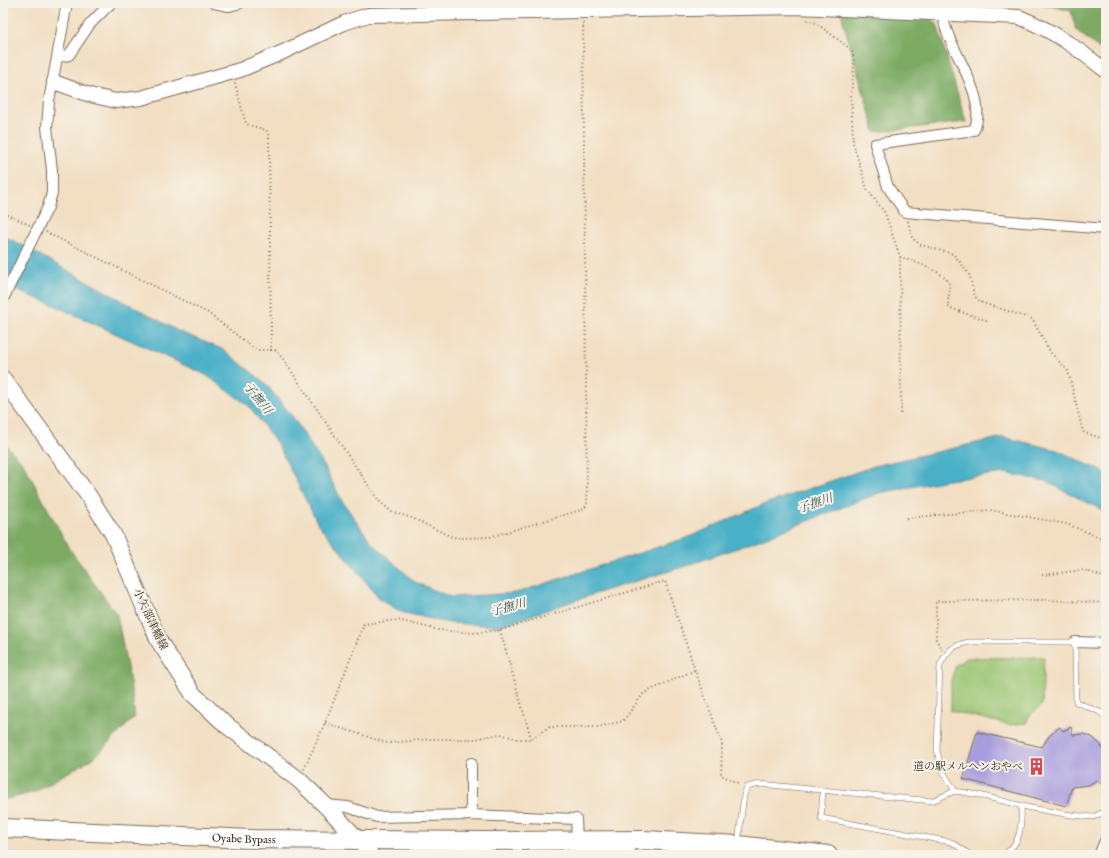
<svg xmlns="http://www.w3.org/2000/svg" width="1109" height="858" viewBox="0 0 1109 858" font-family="'IM FELL English','Noto Serif JP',serif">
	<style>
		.green { fill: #9ac572; stroke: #6a7848 }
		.forest { fill: #7baa64; stroke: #5b6a41 }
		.water { fill: #49b0c8; stroke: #426d73 }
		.building { fill: #a79dde }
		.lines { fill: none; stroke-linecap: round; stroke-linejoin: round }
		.lane-casing { stroke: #7b6958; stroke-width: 6 }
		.street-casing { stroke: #7b6958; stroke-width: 12 }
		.secondary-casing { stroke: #7b6958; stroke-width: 16 }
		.primary-casing { stroke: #7b6958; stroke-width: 18 }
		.highway-casing { stroke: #7b6958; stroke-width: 20 }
		.path { stroke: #7b6958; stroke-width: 2; stroke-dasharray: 1 3; stroke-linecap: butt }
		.lane { stroke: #fff; stroke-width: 5 }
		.street { stroke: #fff; stroke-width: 10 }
		.secondary { stroke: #fff; stroke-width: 14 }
		.primary { stroke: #fff; stroke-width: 16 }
		.highway { stroke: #fff; stroke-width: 18 }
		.labels { text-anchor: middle; stroke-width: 4; stroke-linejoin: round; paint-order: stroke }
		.street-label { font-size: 11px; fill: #3b2a1e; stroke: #f7f3e8 }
		.poi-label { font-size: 11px; fill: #3b2a1e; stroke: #f7f3e8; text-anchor: end }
		.water-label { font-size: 12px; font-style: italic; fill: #40595a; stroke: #f7f3e8 }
	</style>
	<rect width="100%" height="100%" fill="#f7f3e8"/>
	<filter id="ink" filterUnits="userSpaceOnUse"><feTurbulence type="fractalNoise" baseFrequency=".025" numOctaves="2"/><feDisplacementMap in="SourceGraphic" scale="8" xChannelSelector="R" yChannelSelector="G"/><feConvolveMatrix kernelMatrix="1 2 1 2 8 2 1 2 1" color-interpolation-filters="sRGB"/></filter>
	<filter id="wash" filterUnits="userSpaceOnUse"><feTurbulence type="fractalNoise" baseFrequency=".012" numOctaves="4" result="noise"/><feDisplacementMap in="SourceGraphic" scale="16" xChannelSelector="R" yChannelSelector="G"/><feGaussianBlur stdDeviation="0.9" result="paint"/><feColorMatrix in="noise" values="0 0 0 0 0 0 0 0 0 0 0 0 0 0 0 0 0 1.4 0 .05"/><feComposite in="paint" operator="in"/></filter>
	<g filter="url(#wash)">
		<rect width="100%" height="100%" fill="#f2dfc3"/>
		<polygon class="green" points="1044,657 1042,705 1029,716 1026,723 1010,725 951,711 951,680 956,665 967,658"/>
		<g class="forest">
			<polygon points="840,3 915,3 937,24 966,122 875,132 843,21"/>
			<polygon points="1039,3 1106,3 1106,54 1076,30 1071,11"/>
			<polygon points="3,442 23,463 69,548 117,615 130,682 135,717 95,757 32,793 3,800"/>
		</g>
		<polygon class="water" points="3,235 178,331 224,350 265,383 293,417 323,464 342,501 371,542 415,582 451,597 516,593 689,537 762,505 874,466 1003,437 1057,450 1106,473 1106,512 1045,481 1005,473 948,480 879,493 754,542 683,567 610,589 499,626 449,623 401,612 380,599 318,524 278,445 249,406 206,375 51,304 3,285"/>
		<g id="blocks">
			<polygon class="building" points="1060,727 1063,731 1071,727 1073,735 1083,734 1092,737 1101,745 1104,752 1106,752 1106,789 1097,780 1089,785 1072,787 1066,806 963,779 977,732 1042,747 1049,736"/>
		</g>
	</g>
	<g filter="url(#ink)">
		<use href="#blocks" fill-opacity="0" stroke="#7b6958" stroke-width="1"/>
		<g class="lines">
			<defs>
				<g id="lane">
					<polyline points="823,790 821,818 951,842 971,855"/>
					<path d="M955,791L941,768L937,750L940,665C947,651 953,645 969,642H1075L1076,702L1100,712L1106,717"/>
					<polyline points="738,843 744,795 747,787 760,784 932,801 955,791 979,795 1031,808 1071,815 1093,817 1106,811"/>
					<path d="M1003,855C1021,844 1022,826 1021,806"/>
				</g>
				<g id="street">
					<polyline points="214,3 229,6 240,3"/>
					<path d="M943,14C944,19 944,24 946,29C955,57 988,99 974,130L875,144L888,187L905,212L1106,229"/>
					<polyline points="58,57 69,55 90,24 111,3"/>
					<polyline points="3,299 48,207 52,193 52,170 47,127 49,101 67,3"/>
					<polyline points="1075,642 1106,643"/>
					<polyline points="471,763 471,815"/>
					<polyline points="325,805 348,807 377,817 471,815 576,819 577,840"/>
					<polyline points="1099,855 1106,839"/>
				</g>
				<g id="secondary">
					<path d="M54,82L90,95L116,101L141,98L240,70L281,53L344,23L368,15L798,7L1019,17C1054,31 1077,48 1106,71"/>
					<polyline points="358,840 372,855"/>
				</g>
				<polyline id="primary" points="3,379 88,495 113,534 159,641 193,694 225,724 299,780 330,810 358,840"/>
				<g id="highway">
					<path id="s1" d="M3,828L251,839L484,841L644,840L738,845L828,855"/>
					<polyline points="578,850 627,855"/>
				</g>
			</defs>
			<use href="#lane" class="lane-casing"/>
			<use href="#street" class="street-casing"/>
			<use href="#secondary" class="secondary-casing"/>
			<use href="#primary" class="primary-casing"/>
			<use href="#highway" class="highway-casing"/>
			<g class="path">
				<polyline points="807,20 816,23 852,50 854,63 851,96 853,143 867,189 885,213 900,257 901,414"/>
				<polyline points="235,83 246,124 266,130 269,136 271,350 275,350 283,359 379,501 392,512 412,518 452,537 461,538 490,537 584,509 587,504 583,22"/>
				<polyline points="3,213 30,225"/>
				<polyline points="908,221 912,238 921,245 953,254 960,262 970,276 974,295 980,302 1032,319 1051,353 1068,371 1083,432 1106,440"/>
				<polyline points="46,232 208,313 256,350 271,350"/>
				<path d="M900,257C913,262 944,270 949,284C951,292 946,299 949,308L989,321"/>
				<polyline points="907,518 990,510 1067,524 1106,540"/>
				<polyline points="1042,575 1084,570 1106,578"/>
				<polyline points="500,630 531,738"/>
				<polyline points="942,650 936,639 936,601 1046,600 1106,603"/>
				<polyline points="325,723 387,743 431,739 475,739 500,734 518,739 531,739 549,727 599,727 623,721 644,693 695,670"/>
				<polyline points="304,769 325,723 364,624 397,620 439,630 473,633 500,630 665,581 695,670 722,743 721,775 740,784"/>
			</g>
			<use href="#lane" class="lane"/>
			<use href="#street" class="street"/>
			<use href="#secondary" class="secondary"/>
			<use href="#primary" class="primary"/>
			<use href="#highway" class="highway"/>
		</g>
	</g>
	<defs>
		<symbol id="building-bare" viewBox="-9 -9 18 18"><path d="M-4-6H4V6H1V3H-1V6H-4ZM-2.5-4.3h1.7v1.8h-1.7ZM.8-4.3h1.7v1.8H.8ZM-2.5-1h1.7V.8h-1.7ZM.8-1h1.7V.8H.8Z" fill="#d1495b" stroke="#f7f3e8" stroke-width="2.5" paint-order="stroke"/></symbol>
	</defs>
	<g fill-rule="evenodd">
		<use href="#building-bare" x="1024" y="754" width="25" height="25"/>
	</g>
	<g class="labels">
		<g class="street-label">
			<text transform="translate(151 619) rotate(65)" y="4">小矢部津幡線</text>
			<text dy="4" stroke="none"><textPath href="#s1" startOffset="241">Oyabe Bypass</textPath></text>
		</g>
		<g class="poi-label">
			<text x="1023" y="770">道の駅メルヘンおやべ</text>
		</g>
		<g class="water-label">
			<text transform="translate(258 398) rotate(51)" y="4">子撫川</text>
			<text transform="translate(815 503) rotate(-19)" y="4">子撫川</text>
			<text transform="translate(508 607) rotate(-15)" y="4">子撫川</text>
		</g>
	</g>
	<rect width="1109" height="858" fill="none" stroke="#f7f3e8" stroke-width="16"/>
</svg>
